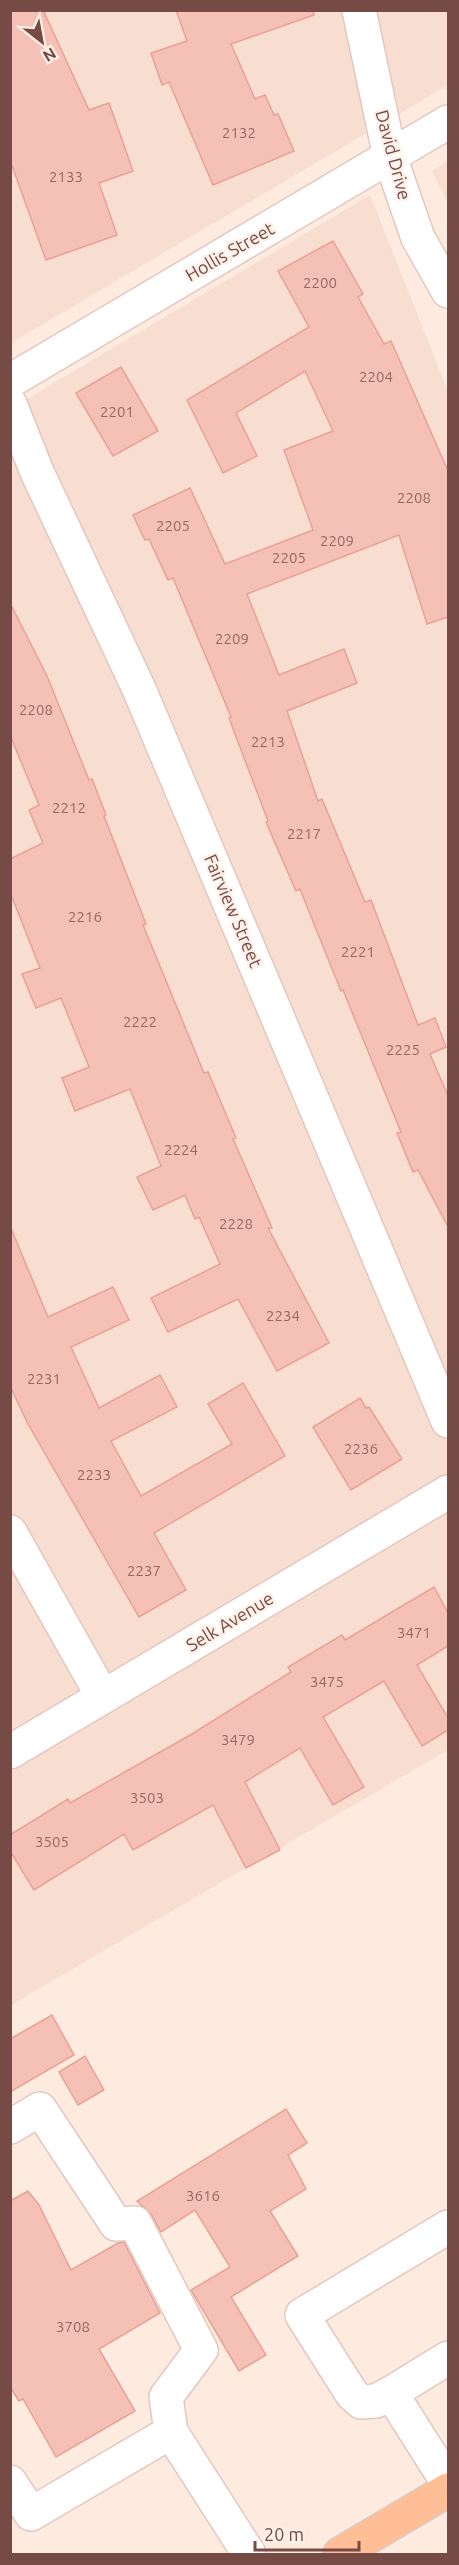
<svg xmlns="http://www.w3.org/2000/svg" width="459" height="2565" viewBox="0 0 459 2565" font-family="Ubuntu,sans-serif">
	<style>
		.residential { fill: #f8ddd1 }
		.building { fill: #f5c0b6; stroke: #e9a195; stroke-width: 1.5 }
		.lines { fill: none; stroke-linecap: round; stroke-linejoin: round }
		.minor-casing { stroke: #e4c7be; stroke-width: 36 }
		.major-casing { stroke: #d9cdcb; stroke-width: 36 }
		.minor { stroke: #fff; stroke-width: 33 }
		.major { stroke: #ffbe96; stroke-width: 33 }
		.labels { text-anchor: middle; stroke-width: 4.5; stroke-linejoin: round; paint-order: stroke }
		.number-label { font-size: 15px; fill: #966862 }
		.street-label { font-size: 18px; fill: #764b46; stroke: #fff0e8 }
	</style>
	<rect width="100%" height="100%" fill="#feebe0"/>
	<g class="residential">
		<polygon points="11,11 448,11 448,85 11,343"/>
		<polygon points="448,161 448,203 432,171"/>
		<polygon points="370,195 448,391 448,1750 11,2005 10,409"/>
	</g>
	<g class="building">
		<polygon points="10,10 43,10 89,110 109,103 133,171 99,183 117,235 46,260 10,160"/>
		<polygon points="176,10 313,10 314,15 231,44 255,99 265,95 274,115 278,114 294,151 213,185 169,82 162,85 151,53 187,41"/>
		<polygon points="333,241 363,294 358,297 384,344 391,341 448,471 448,617 427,624 399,535 247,594 279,675 344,649 357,683 287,711 318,801 322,799 365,902 371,900 418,1025 435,1018 446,1047 430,1054 448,1096 448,1227 418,1170 413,1172 397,1133 401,1132 343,990 341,991 300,889 296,891 266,822 268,821 229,718 231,717 173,578 168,580 149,539 145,540 133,515 190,488 225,564 313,530 284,450 333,431 305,371 236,413 257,456 223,473 187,400 309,327 278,271"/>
		<polygon points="121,367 158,431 113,456 76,393"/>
		<polygon points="10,603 47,676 89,780 92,779 106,815 104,816 146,924 143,925 204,1073 208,1072 236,1138 233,1139 272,1228 268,1228 329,1343 277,1371 238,1299 168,1332 151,1298 220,1264 199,1217 195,1219 185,1195 153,1210 137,1177 161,1166 130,1089 75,1111 62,1078 89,1067 61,998 36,1008 22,974 40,968 10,892 10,859 43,843 29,810 39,805 10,735"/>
		<polygon points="10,1226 48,1317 113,1287 129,1320 71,1347 99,1408 160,1375 177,1407 111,1441 141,1496 232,1444 208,1404 243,1383 285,1456 154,1533 186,1590 139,1617 28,1424 10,1386"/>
		<polygon points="360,1398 366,1408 369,1407 402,1459 351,1490 313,1427"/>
		<polygon points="434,1587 448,1613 448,1646 417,1665 448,1718 448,1730 422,1746 384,1681 323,1717 364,1787 333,1805 300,1748 245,1782 280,1850 246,1868 213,1805 133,1850 124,1834 34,1890 10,1851 10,1835 68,1799 70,1803 192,1734 291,1672 288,1667 342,1635 345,1640"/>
		<polygon points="52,2015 74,2055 10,2092 10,2039"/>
		<polygon points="85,2056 104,2090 78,2105 59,2072"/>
		<polygon points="286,2109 307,2143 288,2155 306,2189 270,2211 298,2256 231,2297 266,2355 239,2371 191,2290 230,2267 195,2210 161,2232 151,2214 137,2201"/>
		<polygon points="28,2191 39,2205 71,2270 118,2243 124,2242 160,2313 99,2349 135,2411 56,2457 23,2399 19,2401 10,2387 10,2201"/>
	</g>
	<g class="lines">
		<defs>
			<g id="minor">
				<polyline points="359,10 390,157 418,238 448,291"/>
				<polyline points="10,381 448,122"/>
				<polyline points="10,404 37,472 139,689 448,1421"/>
				<polyline points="10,1532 103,1697"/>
				<polyline points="10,1752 448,1492"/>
				<polyline points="10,2127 40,2109 116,2224 135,2223 201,2350 166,2397 171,2432 249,2554"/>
				<polyline points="448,2227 302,2315 352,2394 361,2402 376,2401 391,2393 448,2483"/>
				<polyline points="391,2393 448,2358"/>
				<polyline points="10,2482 31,2514 171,2432"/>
			</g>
			<polyline id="major" points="340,2554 448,2490"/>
		</defs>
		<use href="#minor" class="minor-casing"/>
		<use href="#major" class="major-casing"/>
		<use href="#minor" class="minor"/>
		<use href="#major" class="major"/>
	</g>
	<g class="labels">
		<g class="number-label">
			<text x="239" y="138">2132</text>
			<text x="66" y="182">2133</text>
			<text x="320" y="288">2200</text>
			<text x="376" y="382">2204</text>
			<text x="117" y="417">2201</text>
			<text x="414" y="503">2208</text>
			<text x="173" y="531">2205</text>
			<text x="337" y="546">2209</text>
			<text x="289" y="563">2205</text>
			<text x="232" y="644">2209</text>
			<text x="36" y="715">2208</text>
			<text x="268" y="747">2213</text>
			<text x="69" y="813">2212</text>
			<text x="304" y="839">2217</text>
			<text x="85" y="922">2216</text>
			<text x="358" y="957">2221</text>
			<text x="140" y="1027">2222</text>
			<text x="403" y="1055">2225</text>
			<text x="181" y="1155">2224</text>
			<text x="236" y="1229">2228</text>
			<text x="283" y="1321">2234</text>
			<text x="44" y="1384">2231</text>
			<text x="361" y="1454">2236</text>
			<text x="94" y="1480">2233</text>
			<text x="144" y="1576">2237</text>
			<text x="414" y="1638">3471</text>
			<text x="327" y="1687">3475</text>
			<text x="238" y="1745">3479</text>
			<text x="147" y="1803">3503</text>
			<text x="52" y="1847">3505</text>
			<text x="203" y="2201">3616</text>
			<text x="73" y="2332">3708</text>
		</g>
		<g class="street-label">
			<text transform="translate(393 155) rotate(75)" y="6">David Drive</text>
			<text transform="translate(230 252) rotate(-30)" y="6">Hollis Street</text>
			<text transform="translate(233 911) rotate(67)" y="6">Fairview Street</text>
			<text transform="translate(230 1622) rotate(-31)" y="6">Selk Avenue</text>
		</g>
	</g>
	<rect width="459" height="2565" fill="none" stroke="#764b46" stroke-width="24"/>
	<g transform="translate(42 42) rotate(149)" stroke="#fff0e8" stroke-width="4.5" paint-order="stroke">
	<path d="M0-4.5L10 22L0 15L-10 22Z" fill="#764b46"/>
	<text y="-9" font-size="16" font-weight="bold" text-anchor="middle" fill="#764b46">N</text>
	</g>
	<path d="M255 2541v9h104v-9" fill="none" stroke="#764b46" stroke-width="3"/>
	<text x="264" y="2541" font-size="18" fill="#764b46" stroke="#fff0e8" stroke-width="4.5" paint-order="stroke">20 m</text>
</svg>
